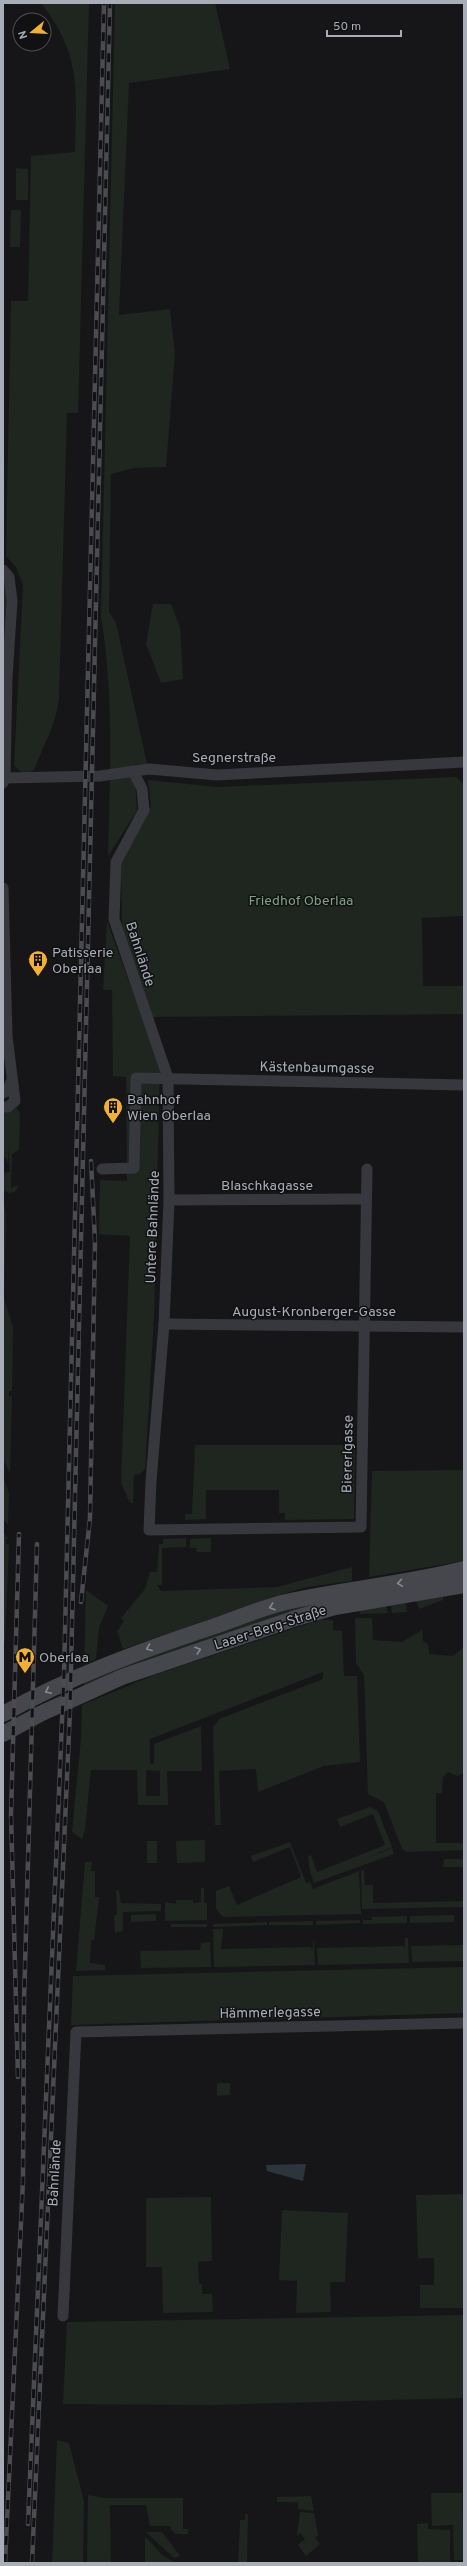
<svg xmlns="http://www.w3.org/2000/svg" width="467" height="2566" viewBox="0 0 467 2566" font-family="Overpass,sans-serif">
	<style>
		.green { fill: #1e261f; fill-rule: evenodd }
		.water { fill: #2c353c }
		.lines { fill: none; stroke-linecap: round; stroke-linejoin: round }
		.street { stroke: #37383d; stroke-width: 11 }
		.secondary { stroke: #45474d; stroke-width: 16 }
		.rail-casing { stroke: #4a4c52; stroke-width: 4.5 }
		.rail { stroke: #111113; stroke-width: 3; stroke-dasharray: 9; stroke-linecap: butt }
		.oneway { stroke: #858993 }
		.labels { text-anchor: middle; stroke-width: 3; stroke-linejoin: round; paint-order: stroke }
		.street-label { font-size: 14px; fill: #a8adb8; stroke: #111113 }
		.park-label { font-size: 14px; fill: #7fa381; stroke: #111113 }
		.poi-label { font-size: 14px; fill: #a8adb8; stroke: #111113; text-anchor: start }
	</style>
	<rect width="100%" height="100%" fill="#161618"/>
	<g class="green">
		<path d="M41,3H89L78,413H67L59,700C55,726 43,746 34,770C26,775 19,772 14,765L23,585L16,567L6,556L11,301H28L31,156L75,152C76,89 82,56 41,3Z"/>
		<path d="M115,3H215L230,69L129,83L119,315L170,309L175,354L166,467L134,468L111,474L109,612L116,623L147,764L134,765L137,811L108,856C110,776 114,696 101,616Z"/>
		<polygon points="16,168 28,169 28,200 16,200"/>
		<polygon points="11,210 21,210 20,247 10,247"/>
		<polygon points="3,581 7,594 3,649"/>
		<polygon points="153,604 171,604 180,628 183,679 161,683 146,644"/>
		<polygon points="456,777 464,785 464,916 422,918 423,986 464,986 464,1014 152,1017 122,932 121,860 151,806 148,780 217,787"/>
		<polygon points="107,921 160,1067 154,1318 145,1469 140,1474 134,1475 133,1503 130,1503 121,1483 130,1236 99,1234 100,1180 127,1181 126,1077 113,1076 112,990 103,990"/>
		<polygon points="16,1108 20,1113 19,1150 12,1154 11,1188 18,1185 16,1191 10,1193 3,1190 3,1174 10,1171 8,1147 8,1162 3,1155 3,1113 13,1111"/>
		<polygon points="3,1196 6,1215 4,1298 13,1328 12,1391 9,1391 9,1396 12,1396 10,1474 3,1458"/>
		<polygon points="195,1445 355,1445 354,1519 285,1520 285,1513 279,1513 279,1490 206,1490 206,1519 185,1520 185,1514 192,1514"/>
		<polygon points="464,1470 464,1561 369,1577 372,1471"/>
		<polygon points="3,1476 9,1493 8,1524 3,1520"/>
		<polygon points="3,1533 9,1539 6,1539 6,1544 9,1544 5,1641 3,1644"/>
		<polygon points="186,1538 186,1547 162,1548 162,1585 157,1585 161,1591 277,1587 352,1567 352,1581 307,1587 276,1596 123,1649 117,1631 124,1621 121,1618 145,1589 150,1572 157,1572 159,1544 163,1544 163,1539"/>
		<polygon points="211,1538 211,1552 197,1552 196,1548 190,1548 190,1539"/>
		<polygon points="86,1590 108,1606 99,1628 96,1659 84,1665"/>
		<polygon points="345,1596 85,1687 83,1681 110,1669 288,1608"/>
		<polygon points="443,1596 443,1600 419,1609 416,1601"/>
		<polygon points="406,1603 407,1612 392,1613 391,1606"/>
		<polygon points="386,1606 388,1613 360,1614 359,1610"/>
		<polygon points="355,1618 372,1618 373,1640 402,1642 422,1630 423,1641 428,1644 429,1654 453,1656 463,1648 464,1773 457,1776 448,1772 443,1777 442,1793 436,1793 436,1843 464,1843 464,1850 407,1852 402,1849 384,1802 368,1794 364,1675 356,1663"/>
		<path d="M319,1620H333V1630L342,1631L344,1676H357L360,1762L324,1766L258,1792L256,1769L219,1771L221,1825H215L213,1727L219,1719L323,1679V1672L150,1739V1764H154V1744L201,1726L202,1771H167L168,1805H138L137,1770H91L85,1830L82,1839L72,1832L81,1738L82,1705L154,1675ZM146,1770L160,1771V1796H146Z"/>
		<polygon points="370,1807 378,1811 392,1847 367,1858 392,1848 394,1854 314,1883 310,1872 308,1856 311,1855 317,1872 385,1845 373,1814 340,1827 337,1819"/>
		<polygon points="205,1840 205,1862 177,1863 176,1841"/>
		<rect x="147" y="1841" width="10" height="22"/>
		<polygon points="290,1842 306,1883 310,1882 313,1889 359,1871 361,1914 223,1917 216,1909 216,1891 229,1886 237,1905 301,1877 290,1847 253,1862 251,1856"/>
		<polygon points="464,1859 464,1867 443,1867 444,1859"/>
		<polygon points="85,1862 92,1862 91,1871 95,1871 95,1897 99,1897 94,1940 91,1940 90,1963 105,1965 105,1970 76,1971"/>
		<polygon points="364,1869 365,1885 373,1885 373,1903 464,1901 464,1907 362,1909 361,1871"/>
		<polygon points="201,1888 204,1888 204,1903 207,1903 207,1920 165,1921 165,1902 176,1904 176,1900 193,1900 193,1903 201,1902"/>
		<polygon points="116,1890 119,1890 121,1903 161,1904 161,1911 123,1912 123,1931 115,1933 114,1915 117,1915"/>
		<polygon points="156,1914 156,1921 131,1922 131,1915"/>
		<polygon points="454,1915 454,1922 410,1923 410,1916"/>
		<polygon points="407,1916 407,1923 363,1924 363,1920 372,1920 372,1917"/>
		<polygon points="360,1920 360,1923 316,1925 316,1921"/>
		<polygon points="313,1921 313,1925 269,1925 269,1922"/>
		<polygon points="267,1922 267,1925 213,1927 213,1924"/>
		<rect x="171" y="1924" width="36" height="3"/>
		<polygon points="213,1929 223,1929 221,1949 311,1947 312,1951 314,1940 315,1965 214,1967"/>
		<polygon points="405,1938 408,1938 409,1963 318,1965 317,1948 404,1946 405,1949"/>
		<polygon points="210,1942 211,1967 141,1968 140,1951 200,1950 201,1943"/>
		<polygon points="464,1945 464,1961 412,1962 411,1946"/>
		<polygon points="464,1967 464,2013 71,2025 73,1976"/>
		<polygon points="217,2083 230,2083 230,2095 217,2096"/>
		<polygon points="464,2194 464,2308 420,2308 420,2285 434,2285 434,2258 418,2258 416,2195"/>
		<polygon points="211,2197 212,2261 198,2262 199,2284 202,2284 202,2294 212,2294 213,2312 163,2313 162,2267 146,2267 146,2198"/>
		<polygon points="282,2210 348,2213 345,2282 330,2282 331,2312 296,2313 297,2281 279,2280"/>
		<polygon points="464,2315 464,2398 212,2405 63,2404 67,2322"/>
		<polygon points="57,2440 69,2443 84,2501 83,2563 52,2563"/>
		<polygon points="431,2493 462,2493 464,2560 454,2560 453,2525 432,2526"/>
		<polygon points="88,2495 104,2498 183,2498 183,2529 188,2529 188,2534 175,2534 169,2526 150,2526 146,2505 110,2505 111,2563 87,2563"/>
		<polygon points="311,2496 314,2511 298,2509 298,2502 277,2502 277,2497"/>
		<polygon points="300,2512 314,2513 318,2535 315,2538 320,2544 306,2556 298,2545 305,2539 300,2533 297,2536"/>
		<polygon points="245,2514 248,2514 247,2563 238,2563 240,2524 240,2520 245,2520"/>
		<polygon points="428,2523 428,2529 450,2530 450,2563 418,2563 417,2524"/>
		<polygon points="146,2532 162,2532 180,2556 174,2558"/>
		<polygon points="145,2536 162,2555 176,2563 145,2563"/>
	</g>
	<polygon class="water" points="306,2164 303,2181 267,2171 266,2165"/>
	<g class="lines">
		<g class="street">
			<polyline points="3,570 9,577 12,601 7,678 5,778 3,783"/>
			<polyline points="133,771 142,789 144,810 116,862 114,919 168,1078 169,1200 164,1324 151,1481 149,1530 361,1527 367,1169"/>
			<polyline points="5,778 100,776 149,769 217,775 464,762"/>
			<polyline points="3,888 7,1036 15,1101 8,1107 3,1107"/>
			<polyline points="3,1093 7,1091 11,1082"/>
			<polyline points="102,1169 134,1168 136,1078 464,1085"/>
			<polyline points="169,1200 365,1199"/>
			<polyline points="164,1324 464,1327"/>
			<polyline points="63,2316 76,2032 464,2023"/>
		</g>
		<g class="secondary">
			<path d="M3,1714C69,1677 140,1651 212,1627C236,1619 261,1608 286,1602C345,1589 405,1584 464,1569"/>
			<polyline points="3,1734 42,1713 122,1677 296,1618 335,1607 464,1585"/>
		</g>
		<defs>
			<g id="rail">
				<polyline points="81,1602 90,1518 95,1241 91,1161"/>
				<polyline points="18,2077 11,1814 19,1534"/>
				<polyline points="28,2524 64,1674 104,3"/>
				<polyline points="5,2563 23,2180 24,2002 37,1544"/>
				<polyline points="32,2563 70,1710 110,3"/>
			</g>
		</defs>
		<use href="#rail" class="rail-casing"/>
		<use href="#rail" class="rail"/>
	</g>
	<defs><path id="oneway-chevron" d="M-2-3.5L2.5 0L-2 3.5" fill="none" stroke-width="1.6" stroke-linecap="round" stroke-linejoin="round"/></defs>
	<g class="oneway">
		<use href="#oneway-chevron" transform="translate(400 1583) rotate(172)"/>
		<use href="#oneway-chevron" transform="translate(272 1607) rotate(161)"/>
		<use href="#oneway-chevron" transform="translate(149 1648) rotate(159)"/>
		<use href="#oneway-chevron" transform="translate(198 1650) rotate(-18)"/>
		<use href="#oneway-chevron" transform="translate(48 1691) rotate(155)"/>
	</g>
	<defs>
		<symbol id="building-pin" viewBox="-11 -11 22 30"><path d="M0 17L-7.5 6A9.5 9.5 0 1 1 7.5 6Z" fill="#f2b134" stroke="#111113"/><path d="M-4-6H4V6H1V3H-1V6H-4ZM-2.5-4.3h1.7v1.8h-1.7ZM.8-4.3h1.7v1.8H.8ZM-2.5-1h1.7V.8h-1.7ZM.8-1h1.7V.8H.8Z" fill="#111"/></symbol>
		<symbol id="metro-pin" viewBox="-11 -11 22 30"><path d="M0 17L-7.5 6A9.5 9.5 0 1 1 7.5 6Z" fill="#f2b134" stroke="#111113"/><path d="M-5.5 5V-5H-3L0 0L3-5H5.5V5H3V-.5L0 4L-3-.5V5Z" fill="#111"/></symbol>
	</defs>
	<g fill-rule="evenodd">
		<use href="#building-pin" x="27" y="949" width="22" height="30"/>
		<use href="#building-pin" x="102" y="1096" width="22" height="30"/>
		<use href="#metro-pin" x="14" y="1646" width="22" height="30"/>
	</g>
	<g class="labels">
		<g class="street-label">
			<text x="234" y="762">Segnerstraße</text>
			<text transform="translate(141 954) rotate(72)" y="5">Bahnlände</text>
			<text transform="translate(317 1067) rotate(1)" y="5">Kästenbaumgasse</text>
			<text x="267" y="1190">Blaschkagasse</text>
			<text transform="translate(152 1227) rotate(-88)" y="5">Untere Bahnlände</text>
			<text x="314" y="1316">August-Kronberger-Gasse</text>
			<text transform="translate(347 1454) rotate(-89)" y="5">Biererlgasse</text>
			<text transform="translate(270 1627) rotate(-18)" y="5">Laaer-Berg-Straße</text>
			<text transform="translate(270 2012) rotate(-1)" y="5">Hämmerlegasse</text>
			<text transform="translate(54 2173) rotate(-87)" y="5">Bahnlände</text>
		</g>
		<g class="park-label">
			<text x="301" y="905">Friedhof Oberlaa</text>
		</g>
		<g class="poi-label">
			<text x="52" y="957">Patisserie<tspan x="52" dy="16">Oberlaa</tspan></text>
			<text x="127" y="1104">Bahnhof<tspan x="127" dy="16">Wien Oberlaa</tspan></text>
			<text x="39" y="1662">Oberlaa</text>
		</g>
	</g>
	<rect width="467" height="2566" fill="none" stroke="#a8adb8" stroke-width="8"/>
	<g transform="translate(32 32) rotate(252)"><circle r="19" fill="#111113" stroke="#4d4f55"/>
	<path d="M0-3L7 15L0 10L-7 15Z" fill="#f2b134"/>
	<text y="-6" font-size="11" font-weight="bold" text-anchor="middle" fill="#a8adb8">N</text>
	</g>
	<path d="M327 30v6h74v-6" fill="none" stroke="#a8adb8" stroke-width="2"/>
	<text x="333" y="30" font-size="12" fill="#a8adb8" stroke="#111113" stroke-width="3" paint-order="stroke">50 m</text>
</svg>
